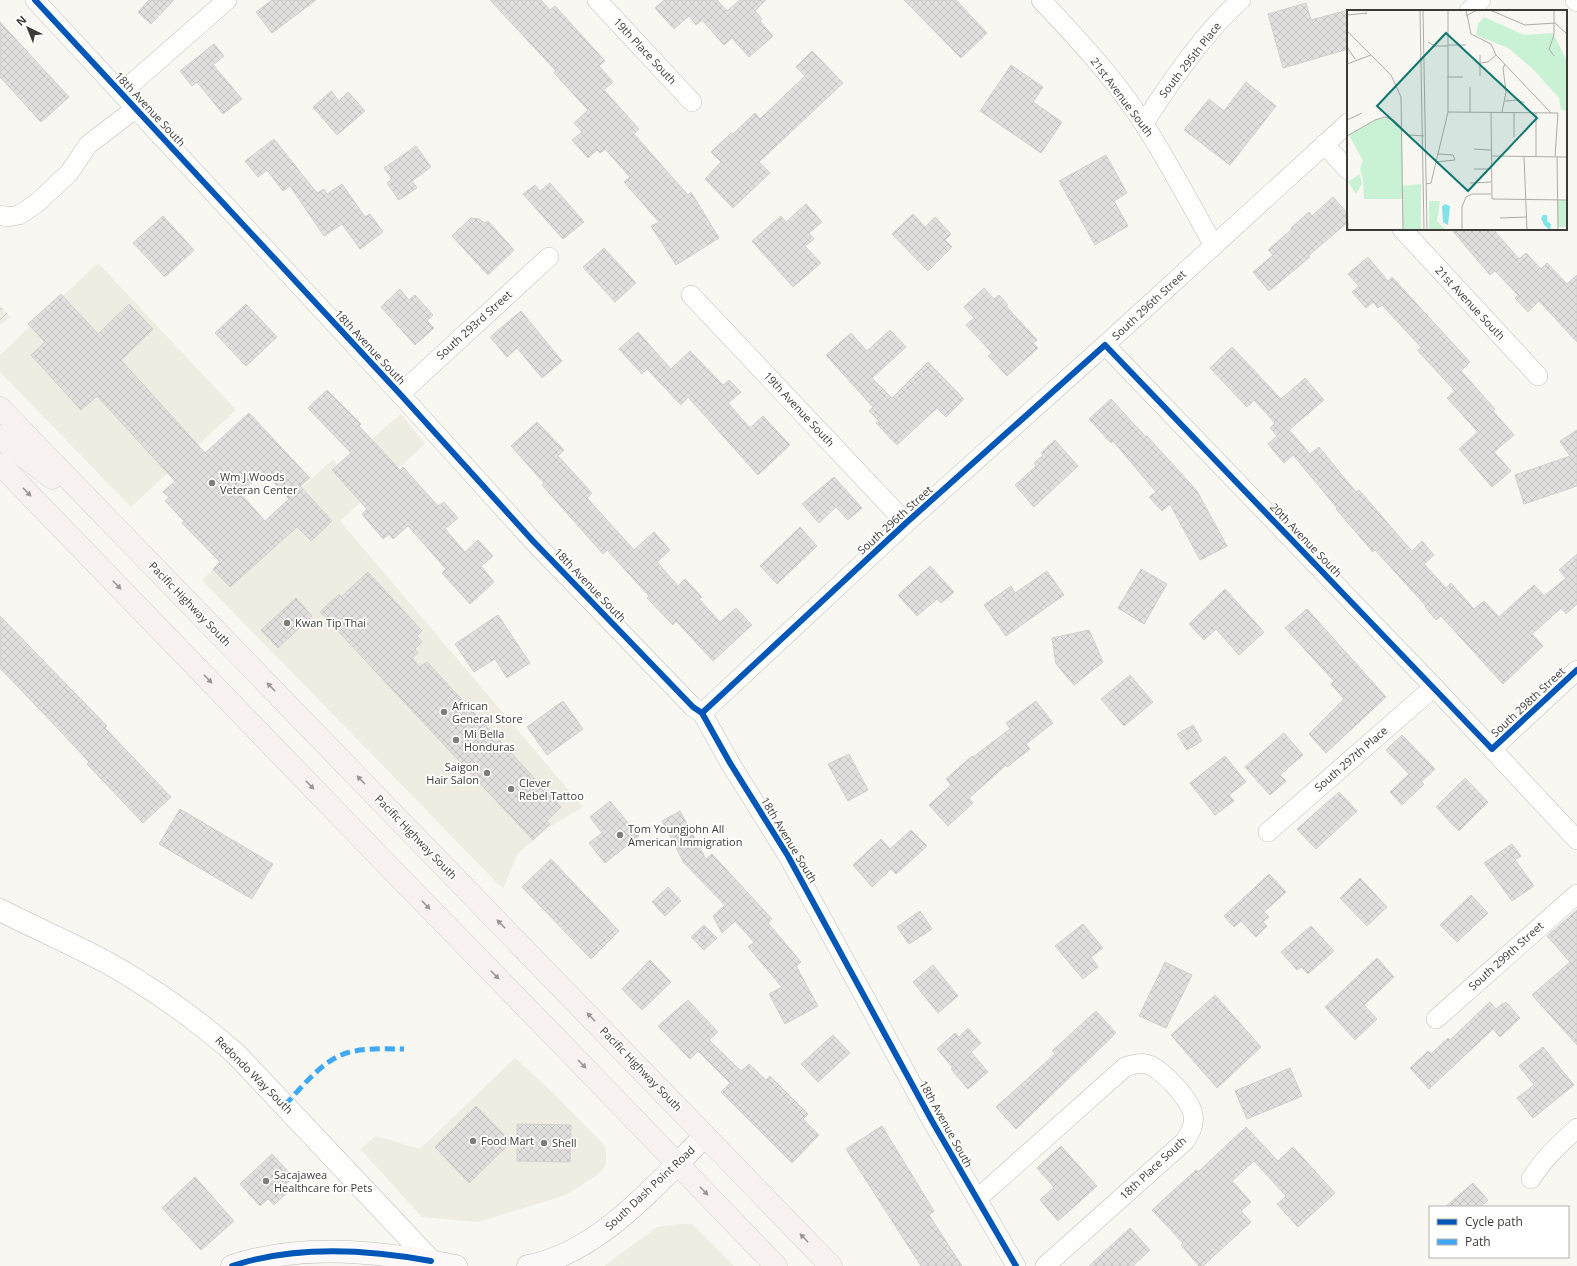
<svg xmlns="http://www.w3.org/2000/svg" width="1577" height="1266" viewBox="0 0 1577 1266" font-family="'Open Sans',sans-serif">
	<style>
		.built { fill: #efede1 }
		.industrial { fill: url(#industrial-furrows) }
		.building { fill: url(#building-cross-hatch); stroke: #d2d0cf; fill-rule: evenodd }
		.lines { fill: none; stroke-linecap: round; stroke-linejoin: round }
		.minor-casing { stroke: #bebdb9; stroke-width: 20 }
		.tertiary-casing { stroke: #bebdb9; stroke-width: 23 }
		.secondary-casing { stroke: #bebdb9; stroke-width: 23 }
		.primary-casing { stroke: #d2d1ce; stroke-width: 23 }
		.minor { stroke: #fefefd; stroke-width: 19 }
		.tertiary { stroke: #fefefd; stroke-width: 22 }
		.secondary { stroke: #fbf8f7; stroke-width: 22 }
		.primary { stroke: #f7f1f0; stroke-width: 22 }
		.quiet { stroke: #3fa9f5; stroke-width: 5; stroke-dasharray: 10 5; stroke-linecap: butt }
		.cycleway-casing { stroke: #fff; stroke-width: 8 }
		.cycleway { stroke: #0057b8; stroke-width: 6 }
		.oneway { fill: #9a9694 }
		.poi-dot { fill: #7e7d78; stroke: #fff; stroke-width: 1.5 }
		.labels { text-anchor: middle; stroke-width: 3.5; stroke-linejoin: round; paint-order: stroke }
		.street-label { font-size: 11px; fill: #3c3b37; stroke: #fff }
		.poi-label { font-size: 11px; fill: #3c3b37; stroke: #fff; text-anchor: start }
		.inset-road { fill: none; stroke: #adaca7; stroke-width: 1 }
		.view { fill: #0f766e; fill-opacity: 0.15; stroke: #0f766e; stroke-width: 2 }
		.inset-edge { fill: none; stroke: #3c3b37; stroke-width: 2 }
	</style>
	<defs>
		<pattern id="industrial-furrows" width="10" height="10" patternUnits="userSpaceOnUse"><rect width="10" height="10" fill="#efede1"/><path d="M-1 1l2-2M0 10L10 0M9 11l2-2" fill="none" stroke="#ceccc2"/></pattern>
		<pattern id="building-cross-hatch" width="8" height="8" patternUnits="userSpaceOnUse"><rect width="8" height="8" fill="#e2e0df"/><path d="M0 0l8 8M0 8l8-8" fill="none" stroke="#c3c1c0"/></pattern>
	</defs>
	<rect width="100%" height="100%" fill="#f8f7f2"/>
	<g class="built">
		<polygon points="98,263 236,410 131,507 0,372 0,355"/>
		<polygon points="401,414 425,444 340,521 583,807 551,826 518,853 503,889 202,580 333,459 339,467"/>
		<polygon points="515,1058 552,1092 606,1147 606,1166 597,1175 566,1195 478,1222 422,1217 360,1149 376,1136 420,1149"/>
		<polygon points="677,1224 692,1224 734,1266 604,1266 657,1227"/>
	</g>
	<polygon class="industrial" points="0,305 10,317 0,325"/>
	<g class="building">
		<polygon points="149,0 174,0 151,24 138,12"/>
		<polygon points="272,0 316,0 272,33 256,12"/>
		<polygon points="490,0 541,0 550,10 555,6 605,61 599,66 613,82 604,90 639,129 634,134 688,195 691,192 719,238 676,265 651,226 659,222 624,182 630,177 605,149 600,153 597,150 588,158 572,140 582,132 574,123 588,110 554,73 556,71"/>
		<polygon points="664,0 717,0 727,11 740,0 766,0 755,11 762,19 760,21 773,36 749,57 732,38 724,45 702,20 696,25 689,16 674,29 655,8"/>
		<polygon points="904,0 956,0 987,33 961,58"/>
		<polygon points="1306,3 1311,20 1348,10 1348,49 1283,68 1268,14"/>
		<polygon points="0,22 69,97 41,122 0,77"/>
		<polygon points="214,44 224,56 213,65 242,99 223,114 197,82 192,86 180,71"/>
		<polygon points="812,51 843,83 759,162 770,173 733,208 705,179 721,162 711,152 731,133 733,134 755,113 760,119 805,76 796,67"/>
		<polygon points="1011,65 1043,87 1033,102 1062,122 1041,153 980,111"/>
		<polygon points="1246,82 1276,106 1230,165 1184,130 1209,99 1224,111"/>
		<polygon points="331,91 339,101 348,92 365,111 337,135 313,107"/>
		<polygon points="274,139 317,193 324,189 327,194 342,184 365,217 370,214 383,232 360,249 342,224 324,236 290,186 283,191 267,170 258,177 245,161"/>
		<polygon points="416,146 431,167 412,181 417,188 399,200 387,183 392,179 384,168"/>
		<polygon points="1106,155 1127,193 1114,201 1128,226 1095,245 1059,181"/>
		<polygon points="550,183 584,222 563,239 523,194 535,185 540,191"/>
		<polygon points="1333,197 1348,214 1348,222 1308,256 1310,257 1269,291 1253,272 1273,255 1268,250 1292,229 1291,228 1309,212 1312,216"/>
		<polygon points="806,204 822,222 809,233 814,239 805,246 821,263 793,287 752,241 781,216 786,222"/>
		<polygon points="913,214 925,227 935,217 951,234 945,240 952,247 928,271 892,234"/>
		<polygon points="163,216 194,250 165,277 133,243"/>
		<polygon points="471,218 479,219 485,223 488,221 514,250 488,275 452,236"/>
		<polygon points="1451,229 1493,229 1519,259 1526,253 1541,269 1547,263 1567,284 1577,275 1577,342 1539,301 1528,312 1515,298 1518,295 1495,271 1490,275"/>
		<polygon points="604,248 636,283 615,302 583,267"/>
		<polygon points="1368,257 1388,281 1392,277 1470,362 1461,371 1495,409 1493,411 1514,435 1494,452 1511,471 1492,487 1459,449 1478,432 1447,398 1455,391 1418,351 1421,347 1382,305 1378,308 1373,302 1366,308 1352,292 1359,286 1348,274"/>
		<polygon points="984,288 994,299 999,295 1008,305 1006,306 1037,340 1033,343 1038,348 1007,376 988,356 992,353 966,325 974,318 964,307"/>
		<polygon points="400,289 409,300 415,295 433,315 427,321 434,328 415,345 381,307"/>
		<path d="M61,294L98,334L129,304L153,329L121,360L205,453L249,413L310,478L300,486L332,521L311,541L297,527L230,587L213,569L220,562L182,523L184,521L165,501L169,497L163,492L175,481L97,396L81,410L31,355L45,342L28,324ZM264,472L289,499L265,521L240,493Z"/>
		<polygon points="246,304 277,337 246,366 215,333"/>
		<polygon points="521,311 562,361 542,378 517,348 507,357 490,337"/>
		<polygon points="890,330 906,347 872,378 892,398 928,362 964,399 946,417 937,408 897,445 876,423 879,421 869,411 873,407 826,355 851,333 867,351"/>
		<polygon points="638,332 671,369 690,351 723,385 729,380 741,392 728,403 750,428 763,416 790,445 758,475 688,397 681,405 647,369 642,374 619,349"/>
		<polygon points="1232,347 1281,399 1305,378 1324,400 1289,430 1310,454 1319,447 1356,492 1359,490 1412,551 1422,541 1434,555 1424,564 1446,588 1451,583 1474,609 1484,601 1499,617 1534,585 1544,596 1566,578 1559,570 1577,554 1577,604 1566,614 1561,608 1532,634 1543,646 1503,684 1441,616 1436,620 1425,607 1426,606 1375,550 1373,552 1336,509 1337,508 1293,455 1284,463 1268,444 1277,436 1270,428 1275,423 1254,400 1247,407 1210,368"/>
		<polygon points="327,390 361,424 359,426 400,470 403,467 438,506 444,502 458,518 445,529 465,552 478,540 493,556 481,566 494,582 470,604 442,573 446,569 408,526 393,539 389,534 383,539 362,514 367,509 332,470 351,453 308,408"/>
		<polygon points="1111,399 1146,437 1147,436 1197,491 1227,546 1200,560 1170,504 1162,511 1149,497 1156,492 1113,441 1111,443 1089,419"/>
		<polygon points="537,422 564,450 558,456 592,493 587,498 634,550 654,532 670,550 657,562 678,586 685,579 702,597 699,599 720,622 736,608 752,625 713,661 676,621 673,625 647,598 649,596 607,550 603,554 542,485 544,483 511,446"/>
		<polygon points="1577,430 1577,486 1524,504 1515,475 1570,456 1560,441"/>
		<polygon points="1055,440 1078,466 1034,507 1015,485 1036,466 1034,463 1043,455 1041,453"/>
		<polygon points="834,477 862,508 848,520 836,507 819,523 802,504"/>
		<polygon points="800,527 817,546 777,584 760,566"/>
		<polygon points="930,566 954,592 941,603 937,599 917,616 898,595"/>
		<polygon points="1141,569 1167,584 1144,624 1118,608"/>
		<polygon points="1047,571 1064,595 1006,636 984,605 1011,586 1015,593"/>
		<polygon points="368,572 422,631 417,636 422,642 415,649 418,653 412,658 419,667 427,662 561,807 547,821 550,824 533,840 320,612 339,594 341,597"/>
		<polygon points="1225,589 1264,632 1239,655 1216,629 1204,640 1189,624"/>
		<polygon points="296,598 312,616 278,648 261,630"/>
		<polygon points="1307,609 1386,697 1326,753 1309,734 1344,699 1331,684 1334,681 1285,628"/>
		<polygon points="498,615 530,663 507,678 495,659 474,672 455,644"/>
		<polygon points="0,616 107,726 105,728 171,797 143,823 87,764 89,762 62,733 0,668"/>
		<polygon points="1089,630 1103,662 1074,685 1056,664 1052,638"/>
		<polygon points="1130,675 1153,702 1124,726 1101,699"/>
		<polygon points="563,701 583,729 547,755 527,727"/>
		<polygon points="1036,701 1053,723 1026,744 1030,749 1007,767 1006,765 969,798 973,803 948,826 929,805 951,785 946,779 972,756 973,757 1010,729 1006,723"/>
		<polygon points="1193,725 1202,741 1187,750 1177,734"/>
		<polygon points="1284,733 1303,755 1280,775 1286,781 1270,795 1245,767"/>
		<polygon points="1402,735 1435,769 1421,782 1424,784 1402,805 1390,792 1409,774 1386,750"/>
		<polygon points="849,754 868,790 848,801 828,764"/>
		<polygon points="1225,756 1246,782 1229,795 1234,801 1215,815 1190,783"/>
		<polygon points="1465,778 1488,802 1459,831 1436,807"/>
		<polygon points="1339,792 1357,811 1316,849 1297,829"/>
		<polygon points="610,801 639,836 605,863 589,843 602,833 590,817"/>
		<polygon points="180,809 273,864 252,899 159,844"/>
		<polygon points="680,811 706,859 712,854 772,919 768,923 801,962 796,966 818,1006 785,1024 769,994 782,987 748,947 754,942 735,921 722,933 713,916 725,905 684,863 662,821"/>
		<polygon points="911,830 927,846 896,874 891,869 872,887 853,865 881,839 890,849"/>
		<polygon points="1512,844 1521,856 1515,860 1534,886 1512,901 1484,863"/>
		<polygon points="551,859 619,931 591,959 522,887"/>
		<polygon points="1269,874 1286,892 1264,912 1269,917 1263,922 1267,926 1256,937 1241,921 1234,927 1224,916"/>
		<polygon points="1360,878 1387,907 1367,926 1340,898"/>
		<polygon points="668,887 681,901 665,916 652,902"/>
		<polygon points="1471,895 1488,913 1457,942 1440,925"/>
		<polygon points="1577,910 1577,1045 1532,995 1570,962 1547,936"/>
		<polygon points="920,911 932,929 909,944 897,927"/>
		<polygon points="1083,924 1103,948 1091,957 1098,967 1083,979 1055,946"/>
		<polygon points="704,925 717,938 704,950 691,937"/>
		<polygon points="1311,926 1334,951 1308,974 1301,967 1297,970 1281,952"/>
		<polygon points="1377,958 1394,977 1364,1005 1377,1019 1355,1040 1325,1007"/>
		<polygon points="650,960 671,982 642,1010 622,989"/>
		<polygon points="1165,962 1192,975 1166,1028 1139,1016"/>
		<polygon points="933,965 958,996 938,1013 913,982"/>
		<polygon points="1215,995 1261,1047 1217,1088 1171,1035"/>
		<polygon points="688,1000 718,1032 709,1040 741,1071 749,1064 766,1080 770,1076 808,1114 803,1119 819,1135 792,1163 721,1092 730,1083 698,1051 690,1059 658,1026"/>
		<polygon points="1490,1002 1496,1009 1503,1003 1504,1004 1506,1002 1520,1018 1500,1037 1493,1029 1429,1089 1410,1068 1428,1051 1431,1054 1448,1038 1450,1040"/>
		<polygon points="1096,1011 1116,1033 1016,1129 996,1107 1055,1054 1052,1051"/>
		<polygon points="968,1028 981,1043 971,1052 988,1072 968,1089 951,1069 953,1068 937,1049 955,1033 959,1037"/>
		<polygon points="833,1035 850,1053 818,1082 801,1064"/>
		<polygon points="1543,1047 1574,1085 1533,1118 1517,1098 1534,1085 1519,1066"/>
		<polygon points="1290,1068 1302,1096 1247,1119 1235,1091"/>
		<polygon points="476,1106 511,1142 469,1183 435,1147"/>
		<polygon points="517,1124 571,1125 570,1162 517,1161"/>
		<polygon points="882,1126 934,1211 929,1215 962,1266 921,1266 846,1149"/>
		<polygon points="1246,1127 1278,1161 1293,1147 1335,1193 1298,1227 1277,1204 1286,1196 1254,1161 1232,1181 1251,1202 1241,1211 1251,1222 1203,1266 1199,1266 1181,1245 1183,1243 1152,1210 1196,1170 1198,1172"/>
		<polygon points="1061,1146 1097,1186 1058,1221 1040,1200 1054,1187 1037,1168"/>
		<polygon points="272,1154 293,1177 286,1184 290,1190 274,1205 268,1199 260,1206 240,1184"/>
		<polygon points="195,1177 234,1221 201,1250 162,1208"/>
		<polygon points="1473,1183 1488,1200 1480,1207 1445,1207"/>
		<polygon points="1130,1228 1150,1250 1133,1266 1089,1266"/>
	</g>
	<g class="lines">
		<defs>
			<g id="minor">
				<polyline points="35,0 400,394 533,541 693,707 702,713 730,763 788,856 932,1121 1016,1266"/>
				<polyline points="597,0 692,102"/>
				<path d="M1041,0C1077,38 1116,80 1144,124C1169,163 1191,205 1214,246"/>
				<polyline points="1575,0 1577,2"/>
				<polyline points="1469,11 1481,0"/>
				<polyline points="121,93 227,0"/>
				<path d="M1144,123C1170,83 1204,32 1241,0"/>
				<polyline points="1324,144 1348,170"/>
				<polyline points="0,215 7,217 19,215 37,203 69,173 88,145 136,108"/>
				<polyline points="1402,229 1538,376"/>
				<polyline points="691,295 906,523"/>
				<polyline points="1105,345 1434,687 1577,840"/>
				<polyline points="400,394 549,257"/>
				<polyline points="702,713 906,523 1105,345 1348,123"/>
				<polyline points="1492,749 1577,670"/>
				<polyline points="1268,832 1434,687"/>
				<polyline points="1436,1019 1577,894"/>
				<path d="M1531,1179C1543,1159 1560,1144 1577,1128"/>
				<path d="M977,1199L1125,1067C1131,1065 1139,1062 1146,1064C1161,1067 1191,1100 1193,1115C1195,1125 1190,1133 1185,1141L1045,1266"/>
			</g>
			<path id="tertiary" d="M0,910C47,934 97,954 141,983C175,1004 206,1028 236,1054L431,1261"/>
			<g id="secondary">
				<path d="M232,1266C305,1242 382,1252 456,1266"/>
				<path d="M528,1266C599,1253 656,1184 705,1136"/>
			</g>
			<g id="primary">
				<polyline points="0,408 831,1266"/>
				<polyline points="0,436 9,445 52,478"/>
				<polyline points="0,464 399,877 558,1040 776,1266"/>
			</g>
		</defs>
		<use href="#minor" class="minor-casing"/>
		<use href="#tertiary" class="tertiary-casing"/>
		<use href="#secondary" class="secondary-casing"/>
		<use href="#primary" class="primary-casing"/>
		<use href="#minor" class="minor"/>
		<use href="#tertiary" class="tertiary"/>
		<use href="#secondary" class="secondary"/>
		<use href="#primary" class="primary"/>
		<path class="quiet" d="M285,1105C304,1085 326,1055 355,1051C370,1048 388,1049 404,1049"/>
		<defs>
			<g id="cycleway">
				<polyline points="35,0 400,394 533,541 693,707 702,713 730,763 788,856 932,1121 1016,1266"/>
				<polyline points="702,713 906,523 1105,345 1492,749 1577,670"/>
				<path d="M232,1266C295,1245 366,1249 431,1261"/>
			</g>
		</defs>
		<use href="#cycleway" class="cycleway-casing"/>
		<use href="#cycleway" class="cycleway"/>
	</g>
	<defs><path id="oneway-solid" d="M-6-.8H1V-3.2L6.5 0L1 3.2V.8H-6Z"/></defs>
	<g class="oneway">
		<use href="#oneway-solid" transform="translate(27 492) rotate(46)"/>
		<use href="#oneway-solid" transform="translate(117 585) rotate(46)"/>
		<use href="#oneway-solid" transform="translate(208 679) rotate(46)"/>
		<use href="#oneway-solid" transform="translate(271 687) rotate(-134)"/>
		<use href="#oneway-solid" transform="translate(361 780) rotate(-134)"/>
		<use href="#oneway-solid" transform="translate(310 785) rotate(46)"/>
		<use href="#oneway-solid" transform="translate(426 905) rotate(46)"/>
		<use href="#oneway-solid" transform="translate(501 924) rotate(-134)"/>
		<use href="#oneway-solid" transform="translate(495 975) rotate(45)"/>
		<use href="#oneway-solid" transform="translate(591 1017) rotate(-134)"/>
		<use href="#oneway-solid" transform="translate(582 1064) rotate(46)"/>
		<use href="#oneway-solid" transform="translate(704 1191) rotate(46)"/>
		<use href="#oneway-solid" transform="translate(804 1238) rotate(-134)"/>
	</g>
	<g class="poi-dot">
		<circle cx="212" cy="483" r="4"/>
		<circle cx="287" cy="623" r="4"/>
		<circle cx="444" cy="712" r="4"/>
		<circle cx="456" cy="740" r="4"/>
		<circle cx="487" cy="773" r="4"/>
		<circle cx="511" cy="789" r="4"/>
		<circle cx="620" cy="835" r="4"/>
		<circle cx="473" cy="1141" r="4"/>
		<circle cx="544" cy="1143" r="4"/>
		<circle cx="266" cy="1181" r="4"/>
	</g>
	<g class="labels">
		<g class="street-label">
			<text transform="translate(645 51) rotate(47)" y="4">19th Place South</text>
			<text transform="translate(1190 60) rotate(-52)" y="4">South 295th Place</text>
			<text transform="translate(1122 97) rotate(53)" y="4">21st Avenue South</text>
			<text transform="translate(150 109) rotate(47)" y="4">18th Avenue South</text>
			<text transform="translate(1470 303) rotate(47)" y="4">21st Avenue South</text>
			<text transform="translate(1149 305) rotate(-43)" y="4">South 296th Street</text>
			<text transform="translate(474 325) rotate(-42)" y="4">South 293rd Street</text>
			<text transform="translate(370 347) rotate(47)" y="4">18th Avenue South</text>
			<text transform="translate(799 409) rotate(47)" y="4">19th Avenue South</text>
			<text transform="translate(895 520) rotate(-42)" y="4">South 296th Street</text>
			<text transform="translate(1306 540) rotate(46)" y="4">20th Avenue South</text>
			<text transform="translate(590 585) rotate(46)" y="4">18th Avenue South</text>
			<text transform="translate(190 604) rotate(46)" y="4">Pacific Highway South</text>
			<text transform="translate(1528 702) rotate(-43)" y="4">South 298th Street</text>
			<text transform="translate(1351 759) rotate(-41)" y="4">South 297th Place</text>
			<text transform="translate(416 837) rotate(46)" y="4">Pacific Highway South</text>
			<text transform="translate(789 840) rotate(59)" y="4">18th Avenue South</text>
			<text transform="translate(1506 956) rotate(-42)" y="4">South 299th Street</text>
			<text transform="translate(641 1069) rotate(46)" y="4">Pacific Highway South</text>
			<text transform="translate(254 1075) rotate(45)" y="4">Redondo Way South</text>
			<text transform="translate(946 1124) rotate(61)" y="4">18th Avenue South</text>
			<text transform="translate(1153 1168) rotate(-43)" y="4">18th Place South</text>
			<text transform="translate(650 1188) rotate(-43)" y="4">South Dash Point Road</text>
		</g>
		<g class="poi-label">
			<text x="220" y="481">Wm J Woods<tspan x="220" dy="13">Veteran Center</tspan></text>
			<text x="295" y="627">Kwan Tip Thai</text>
			<text x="452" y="710">African<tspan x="452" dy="13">General Store</tspan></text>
			<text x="464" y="738">Mi Bella<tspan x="464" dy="13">Honduras</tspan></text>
			<text x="479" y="771" text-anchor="end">Saigon<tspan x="479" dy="13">Hair Salon</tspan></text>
			<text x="519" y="787">Clever<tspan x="519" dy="13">Rebel Tattoo</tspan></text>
			<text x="628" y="833">Tom Youngjohn All<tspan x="628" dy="13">American Immigration</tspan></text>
			<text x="481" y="1145">Food Mart</text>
			<text x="552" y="1147">Shell</text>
			<text x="274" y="1179">Sacajawea<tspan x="274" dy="13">Healthcare for Pets</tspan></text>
		</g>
	</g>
	<g transform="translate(1347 10)">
		<rect width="220" height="220" fill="#f8f7f2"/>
		<path d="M74,174V220H56L55,176ZM82,191H93L90,211L99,220H82Z" fill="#c9f2d4"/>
		<path d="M137,7L177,25L206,23L220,51V101L214,100L212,88L186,59L161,38L129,25L131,14ZM44,108L55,118L56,189H17L16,170L13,158L16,151L2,125L30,109ZM13,164L15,174L9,184L1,172ZM211,190H220V217H211Z" fill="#c9f2d4"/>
		<path d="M98,194L103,196L101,215L96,212L95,196ZM196,205H200V211L204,214L203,220L197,215L194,208Z" fill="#82e2e7"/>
		<path class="inset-road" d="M73,0L77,220M76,0L80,220M119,0L124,24L144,34L149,45L204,103M143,0L178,15L208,13L220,24M0,5L20,3L18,4M119,6L130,0M0,21L44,65L54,87L56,220M81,32L88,36H101M101,35H119M0,37L8,49M133,45V66M207,46L202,39L207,25V0M133,53L141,52L149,45M0,54L24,45M100,67H116M123,77V102M158,91L171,90L178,93M101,102L211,103L208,146M144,102L145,189L220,190M155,102L159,82L156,58L158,54M0,110L15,103M0,126L28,110L38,107L47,110L62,125L77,126M167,127V102M127,139L144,140M144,146L220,147M177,146L180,220M189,146V103M210,147L211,220M89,152L108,150L106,145L90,144M127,159H144M123,173L144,172M79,174L84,173L101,102V0M0,190L1,220M153,208L180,207M115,220V197L119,187L125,184H144"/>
		<path class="view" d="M99,23L190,108L121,181L30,96Z"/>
		<rect width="220" height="220" class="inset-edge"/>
	</g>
	<rect x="1429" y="1206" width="140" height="52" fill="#ffffff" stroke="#b1b1af"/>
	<rect x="1437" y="1219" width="20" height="6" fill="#0057b8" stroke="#b1b1af"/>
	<text x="1465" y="1226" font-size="12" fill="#3c3b37">Cycle path</text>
	<rect x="1437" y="1239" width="20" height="6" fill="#3fa9f5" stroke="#b1b1af"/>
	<text x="1465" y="1246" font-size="12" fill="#3c3b37">Path</text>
	<g transform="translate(28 28) rotate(317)" stroke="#ffffff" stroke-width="3" paint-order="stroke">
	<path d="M0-3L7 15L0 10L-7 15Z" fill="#3c3b37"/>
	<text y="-6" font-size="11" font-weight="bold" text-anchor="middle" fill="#3c3b37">N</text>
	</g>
</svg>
